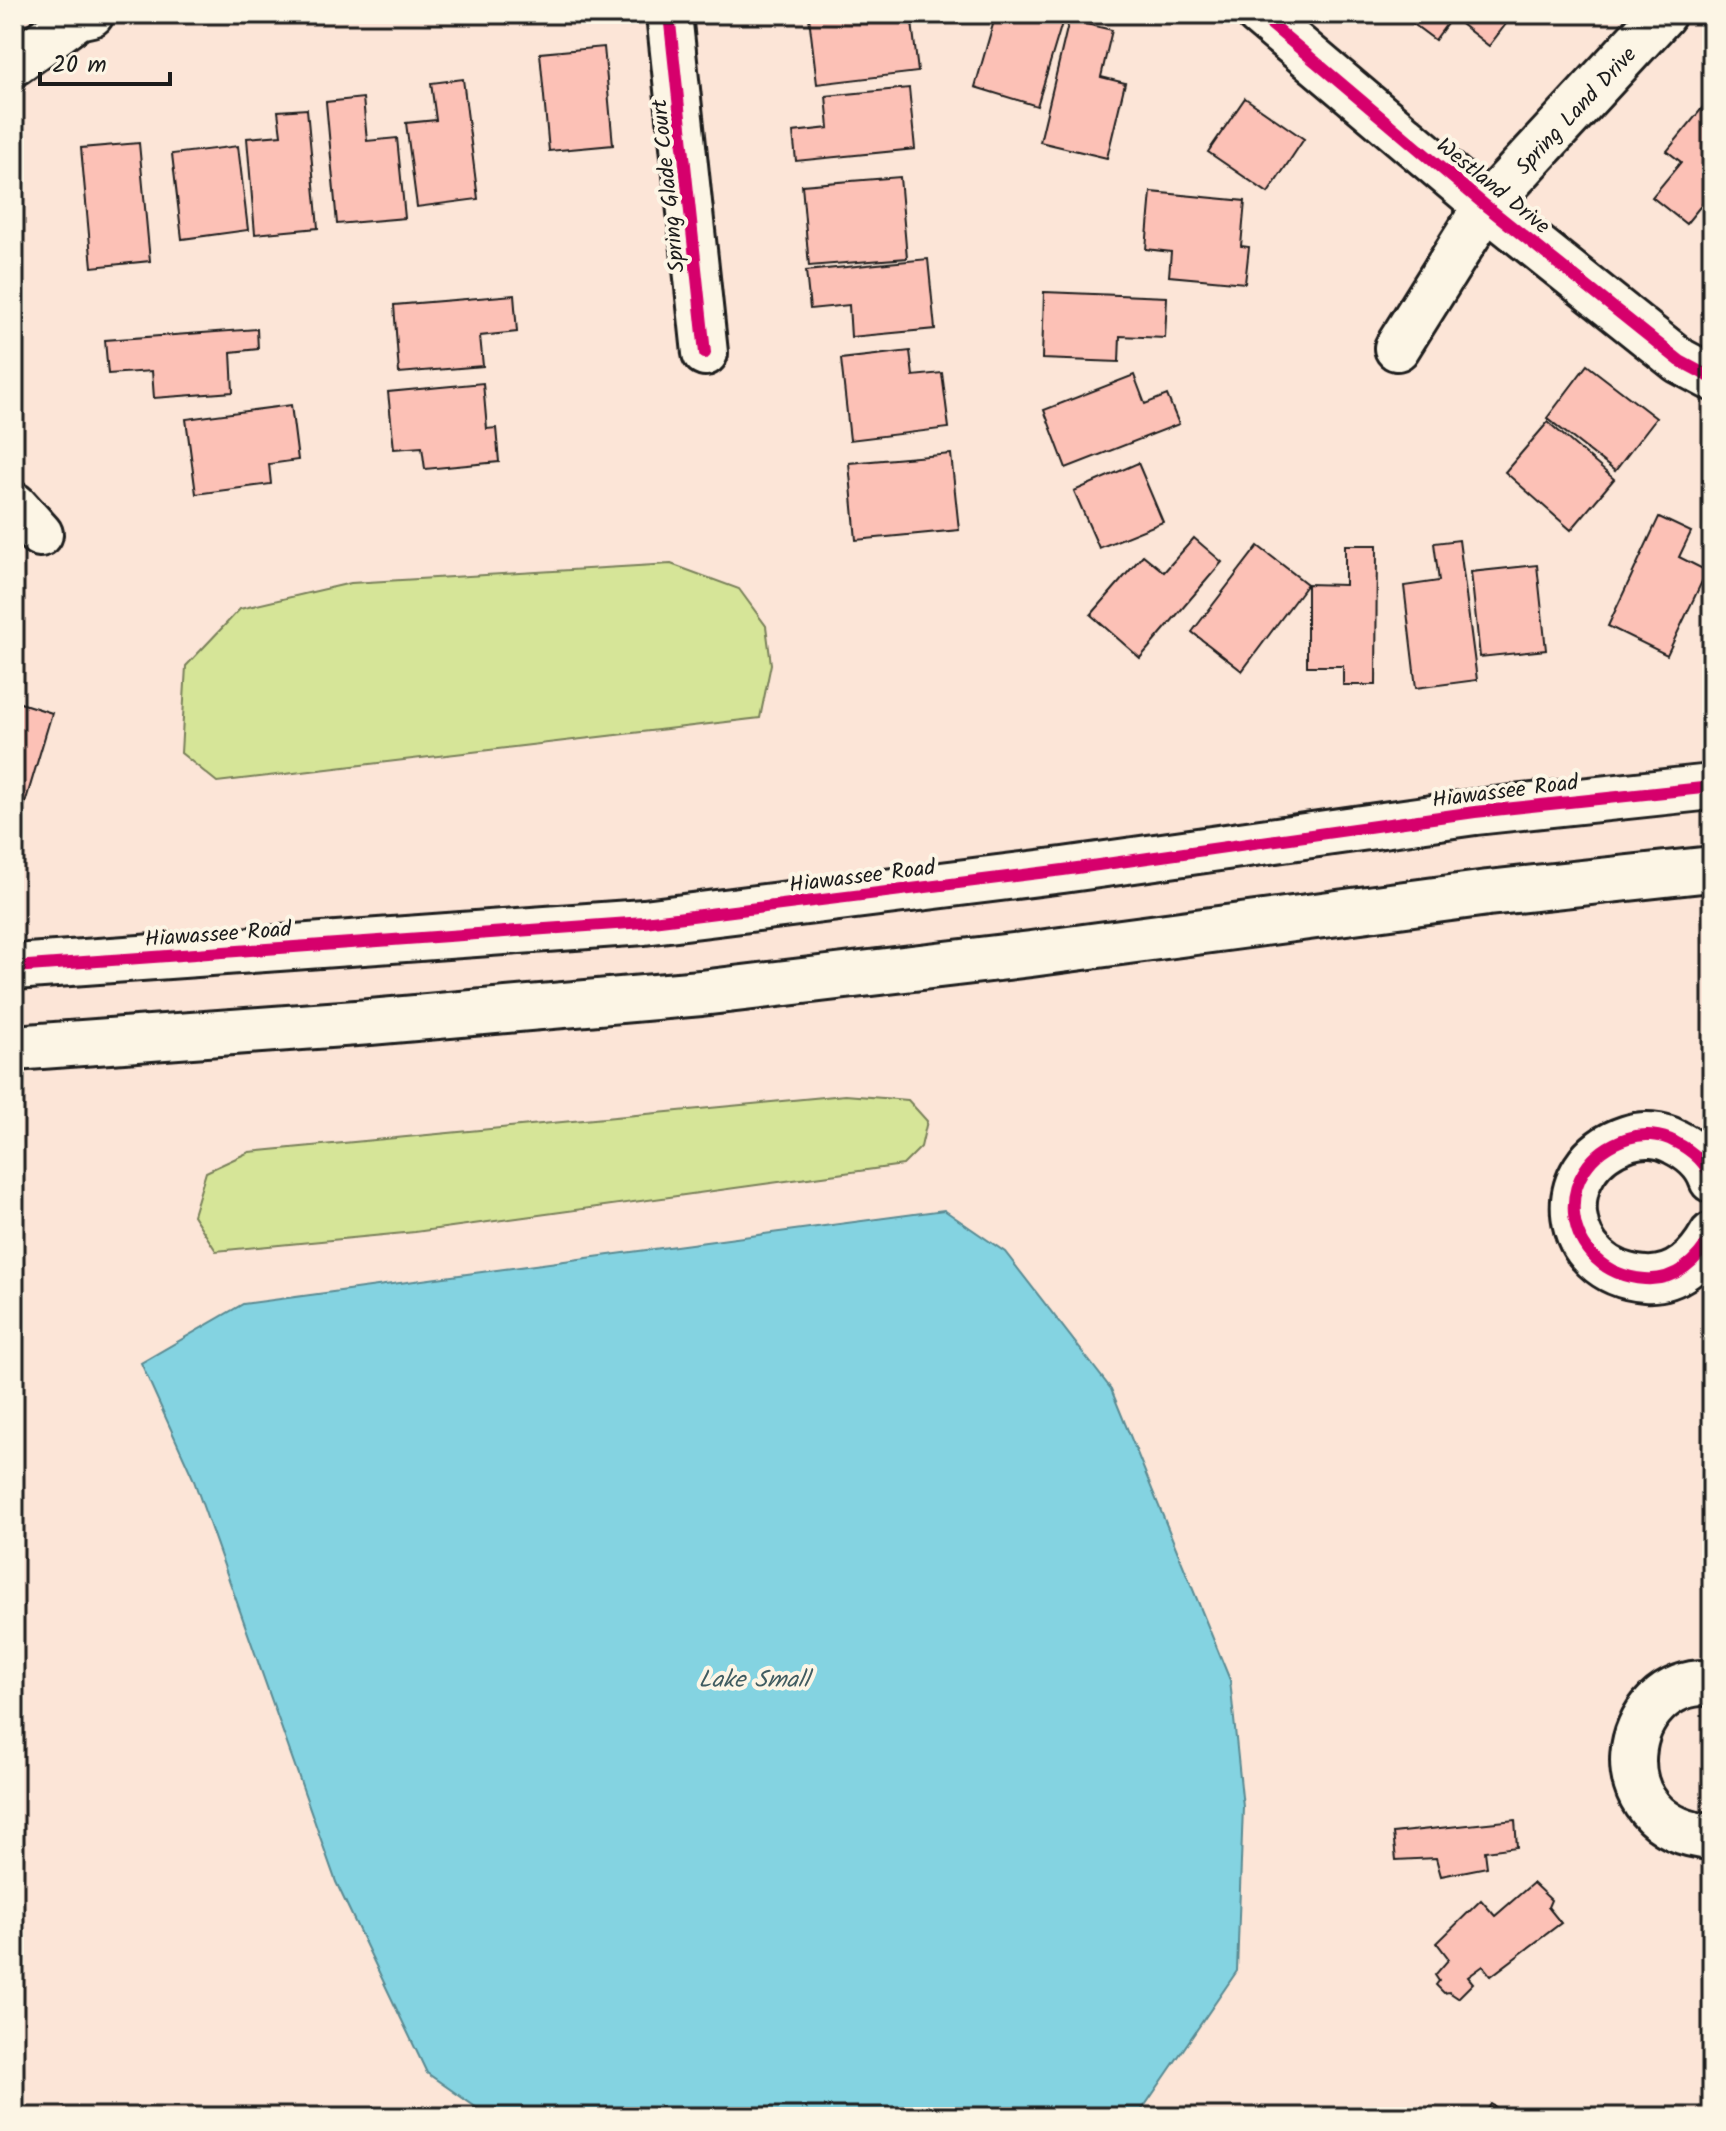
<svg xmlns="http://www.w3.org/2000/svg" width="1726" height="2131" viewBox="0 0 1726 2131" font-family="Kalam,sans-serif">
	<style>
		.green { fill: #d6e598; stroke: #79805a; stroke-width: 2 }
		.water { fill: #84d3e1; stroke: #5a8a92; stroke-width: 2 }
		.building { fill: #fcc1b6; stroke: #1c1c1c; stroke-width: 2 }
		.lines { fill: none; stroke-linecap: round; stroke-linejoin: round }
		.minor-casing { stroke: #1c1c1c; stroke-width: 50 }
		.minor { stroke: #fcf5e5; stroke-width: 44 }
		.cycleway-casing { stroke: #fcf5e5; stroke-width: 17 }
		.cycleway { stroke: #d6006c; stroke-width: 12 }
		.labels { text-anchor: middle; stroke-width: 8; stroke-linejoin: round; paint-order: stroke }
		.street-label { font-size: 22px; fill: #1c1c1c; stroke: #fcf5e5 }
		.water-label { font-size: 24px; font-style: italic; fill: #405c61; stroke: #fcf5e5 }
	</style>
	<rect width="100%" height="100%" fill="#fce5d7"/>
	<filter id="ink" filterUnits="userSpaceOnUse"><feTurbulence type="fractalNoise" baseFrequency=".0125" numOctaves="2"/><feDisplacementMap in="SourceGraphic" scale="16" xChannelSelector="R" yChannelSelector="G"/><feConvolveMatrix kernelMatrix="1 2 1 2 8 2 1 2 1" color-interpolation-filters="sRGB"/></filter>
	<g filter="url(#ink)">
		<g class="green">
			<polygon points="671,564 739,589 766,626 771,664 760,718 217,782 181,753 186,666 240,609 351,583"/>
			<polygon points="845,1095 908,1100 927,1121 921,1147 903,1165 415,1232 216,1251 193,1215 206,1172 249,1152"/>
		</g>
		<polygon class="water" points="944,1210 1005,1252 1111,1389 1230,1680 1243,1807 1237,1971 1137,2117 490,2117 427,2073 336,1882 193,1478 141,1363 243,1304"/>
		<g class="building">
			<polygon points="836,14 911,14 918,72 817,84 809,17"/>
			<polygon points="996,14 1032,14 1062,23 1037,106 975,87"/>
			<polygon points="1400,14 1510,14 1512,16 1489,46 1452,17 1435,40"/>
			<polygon points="1069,20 1112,30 1101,77 1125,83 1107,158 1040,142"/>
			<polygon points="604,47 613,145 549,151 540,53"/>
			<polygon points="463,79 478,199 417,207 406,123 436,120 431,83"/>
			<polygon points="909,88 915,149 796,161 793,132 829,128 826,96"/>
			<polygon points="1712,96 1712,192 1686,224 1652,197 1681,162 1667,151"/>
			<polygon points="363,98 367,141 397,138 405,218 337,224 326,102"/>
			<polygon points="1245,98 1304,139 1268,193 1208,152"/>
			<polygon points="307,109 318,228 255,234 247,138 281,135 278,111"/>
			<polygon points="139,143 150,261 92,267 81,148"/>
			<polygon points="238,146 248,230 182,239 172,154"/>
			<polygon points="900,177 907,258 809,266 802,185"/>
			<polygon points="1151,192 1245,201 1241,246 1249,247 1245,283 1169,276 1171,252 1146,249"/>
			<polygon points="928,259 935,329 851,337 849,305 810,309 806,271"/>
			<polygon points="1044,292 1167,297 1165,338 1120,336 1119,362 1042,359"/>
			<polygon points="514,295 517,332 480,336 483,366 399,373 394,305"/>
			<polygon points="257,329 258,349 231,352 233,392 154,398 152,371 108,374 105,340"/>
			<polygon points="910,351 913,376 942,373 949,428 850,440 841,359"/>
			<polygon points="1587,365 1656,418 1615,471 1547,418"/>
			<polygon points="1134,375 1145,404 1167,395 1179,424 1066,468 1044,410"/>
			<polygon points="483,383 487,429 496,428 499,462 425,469 422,447 394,449 388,392"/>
			<polygon points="291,405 298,460 269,464 271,484 196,494 186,419"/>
			<polygon points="1548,422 1614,479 1571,530 1505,472"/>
			<polygon points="951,454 959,530 856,540 849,463"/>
			<polygon points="1138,463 1163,522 1099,548 1074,491"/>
			<polygon points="1659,517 1691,532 1679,557 1707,571 1667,655 1608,626"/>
			<polygon points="1194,538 1222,562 1140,658 1091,615 1143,555 1164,572"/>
			<polygon points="1459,540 1477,680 1416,688 1404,586 1439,581 1434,543"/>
			<polygon points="1345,545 1377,545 1376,685 1343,685 1343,666 1307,666 1307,584 1345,585"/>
			<polygon points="1258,546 1307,584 1242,671 1192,632"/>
			<polygon points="1537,565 1546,650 1480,657 1471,572"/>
			<polygon points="14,701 52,713 23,810 14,808"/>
			<polygon points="1515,1820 1517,1847 1485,1851 1487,1867 1441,1876 1436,1858 1396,1860 1393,1833"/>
			<polygon points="1533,1883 1551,1900 1548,1907 1561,1923 1491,1976 1483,1966 1468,1977 1473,1983 1458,1998 1449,1992 1444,1993 1436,1985 1439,1981 1435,1975 1449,1959 1437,1943 1481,1900 1495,1916"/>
			<polygon points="1491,2104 1512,2117 1483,2117"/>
		</g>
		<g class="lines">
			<defs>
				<g id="minor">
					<polyline points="669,14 705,353"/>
					<polyline points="1259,14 1486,206 1680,361 1712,378"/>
					<polyline points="14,63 78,17 91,14"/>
					<polyline points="1397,348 1486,206 1663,14"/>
					<polyline points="14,505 40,534"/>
					<polyline points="14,967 644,922 1063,870 1475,812 1712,787"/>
					<polyline points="14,1048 370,1022 701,993 1031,954 1488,893 1712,869"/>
					<path d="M1712,1180C1706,1162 1691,1150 1675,1142C1661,1134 1643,1133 1628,1138C1547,1164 1560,1273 1645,1279C1676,1281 1698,1260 1712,1235"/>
					<path d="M1712,1683C1618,1677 1596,1829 1712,1837"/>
				</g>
			</defs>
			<use href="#minor" class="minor-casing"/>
			<use href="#minor" class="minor"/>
			<defs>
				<g id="cycleway">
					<polyline points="669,14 705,353"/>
					<polyline points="1259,14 1486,206 1680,361 1712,378"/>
					<polyline points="14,967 644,922 1063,870 1475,812 1712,787"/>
					<path d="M1712,1180C1706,1162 1691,1150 1675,1142C1661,1134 1643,1133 1628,1138C1547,1164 1560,1273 1645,1279C1676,1281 1698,1260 1712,1235"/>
				</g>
			</defs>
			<use href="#cycleway" class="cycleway-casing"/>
			<use href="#cycleway" class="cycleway"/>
		</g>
	</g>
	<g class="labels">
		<g class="street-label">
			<text transform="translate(1575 110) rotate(-47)" y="8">Spring Land Drive</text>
			<text transform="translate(1494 185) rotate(39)" y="8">Westland Drive</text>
			<text transform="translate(667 186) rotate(-96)" y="8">Spring Glade Court</text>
			<text transform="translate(1505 790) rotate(-7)" y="8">Hiawassee Road</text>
			<text transform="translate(862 875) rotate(-7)" y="8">Hiawassee Road</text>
			<text transform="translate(218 933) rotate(-4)" y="8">Hiawassee Road</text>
		</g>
		<g class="water-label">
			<text x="754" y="1687">Lake Small</text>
		</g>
	</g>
	<rect width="1726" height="2131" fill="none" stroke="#fcf5e5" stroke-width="48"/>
	<rect x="24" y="24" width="1678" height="2083" fill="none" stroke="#1c1c1c" stroke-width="3" filter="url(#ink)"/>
	<path d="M40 72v12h130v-12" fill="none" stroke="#1c1c1c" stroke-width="4"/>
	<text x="52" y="72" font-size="24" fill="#1c1c1c" stroke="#fcf5e5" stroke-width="6" paint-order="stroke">20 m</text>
</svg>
